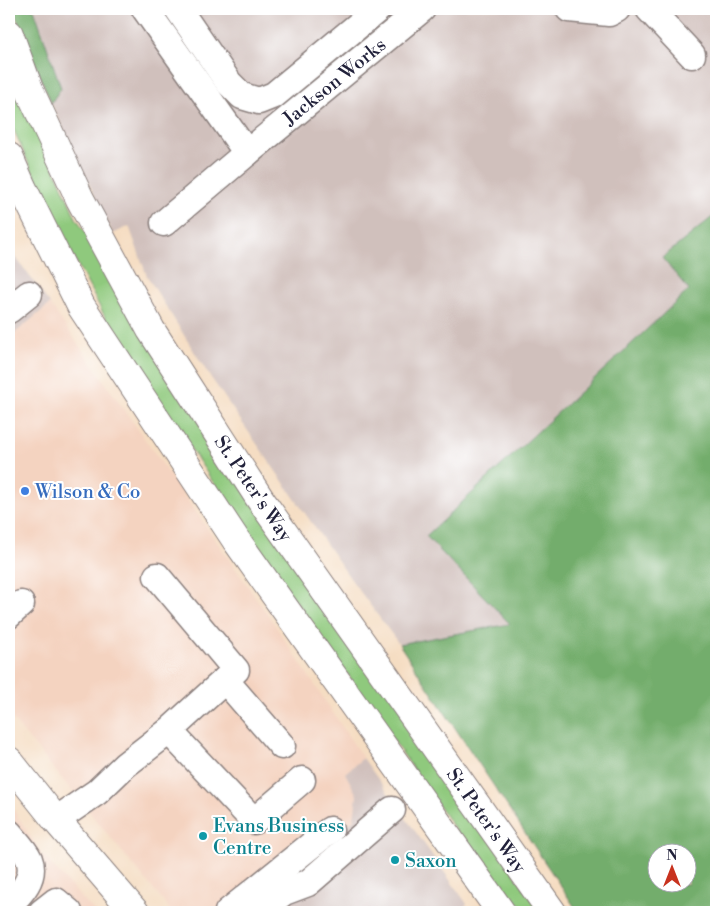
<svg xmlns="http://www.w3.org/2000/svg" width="725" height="921" viewBox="0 0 725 921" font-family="'Libre Bodoni',serif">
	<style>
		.built { fill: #f4d3c0 }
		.industrial { fill: #d0c0bc }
		.green { fill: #8fc97d; stroke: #58765c }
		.forest { fill: #73ad6c; stroke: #4a6854; fill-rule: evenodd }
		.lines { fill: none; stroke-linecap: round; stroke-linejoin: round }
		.minor-casing { stroke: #8c807e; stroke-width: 29 }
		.major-casing { stroke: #8c807e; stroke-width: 30 }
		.highway-casing { stroke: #8c807e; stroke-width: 30 }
		.minor { stroke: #fff; stroke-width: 26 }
		.major { stroke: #fff; stroke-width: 28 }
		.highway { stroke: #fff; stroke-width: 28 }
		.shop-dot { fill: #3f7fe0; stroke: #fff; stroke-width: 2 }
		.culture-dot { fill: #0f9aa8; stroke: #fff; stroke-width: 2 }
		.labels { text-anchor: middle; stroke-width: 4; stroke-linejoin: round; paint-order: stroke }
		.street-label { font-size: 19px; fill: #22223b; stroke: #fff }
		.shop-label { font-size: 19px; fill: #366cbe; stroke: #fff; text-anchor: start }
		.culture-label { font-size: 19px; fill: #0d838f; stroke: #fff; text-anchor: start }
	</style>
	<rect width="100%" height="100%" fill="#fff"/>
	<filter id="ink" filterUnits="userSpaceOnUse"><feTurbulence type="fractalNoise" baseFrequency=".02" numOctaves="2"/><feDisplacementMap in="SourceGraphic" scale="10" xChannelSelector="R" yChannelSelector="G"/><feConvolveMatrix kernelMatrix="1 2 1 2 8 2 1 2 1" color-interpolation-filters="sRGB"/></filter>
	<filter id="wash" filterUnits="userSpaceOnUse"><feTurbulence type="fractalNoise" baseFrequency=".0096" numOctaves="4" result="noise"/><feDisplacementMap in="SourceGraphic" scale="20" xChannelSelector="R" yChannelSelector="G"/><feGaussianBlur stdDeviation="1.12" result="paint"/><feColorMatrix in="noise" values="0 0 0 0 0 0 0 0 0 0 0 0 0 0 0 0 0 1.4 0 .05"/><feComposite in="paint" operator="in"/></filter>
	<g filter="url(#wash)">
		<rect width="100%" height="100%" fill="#f5ddc2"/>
		<g class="built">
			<polygon points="50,304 275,625 363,758 345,773 357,794 354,819 246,912 172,912 9,715 9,338"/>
			<polygon points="9,802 42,855 95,912 9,912"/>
		</g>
		<g class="industrial">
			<polygon points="34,9 716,9 716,214 662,258 689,290 427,536 511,624 399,644 350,578 207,372 147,276 129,226 113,234 51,103 61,88"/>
			<polygon points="9,248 50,304 9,338"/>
			<polygon points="363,758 467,904 459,912 246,912 354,819 357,795 345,773"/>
		</g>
		<polygon class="green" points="9,66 76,218 540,912 512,912 372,709 237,518 113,332 54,220 9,119"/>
		<g class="forest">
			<polygon points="13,9 34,9 61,88 51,103"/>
			<path d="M716,214V912H578L399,644L510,624L426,536L689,290L662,258ZM658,854H688V884H658Z"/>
		</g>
	</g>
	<g filter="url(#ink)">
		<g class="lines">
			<defs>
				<g id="minor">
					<polyline points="145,9 247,153 422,9"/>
					<polyline points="178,9 229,83 242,96 259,101 274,95 378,9"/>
					<polyline points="569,9 609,13 617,9"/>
					<polyline points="649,9 692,55"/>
					<polyline points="164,223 247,153"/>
					<polyline points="9,310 29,294"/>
					<polyline points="157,576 236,670 169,731"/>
					<polyline points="9,615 21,604"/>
					<polyline points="225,680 282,746"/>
					<polyline points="56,820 97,792 125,765 169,731 254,821 302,780"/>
					<path d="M9,833C15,840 25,850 29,859C36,877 22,893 9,904"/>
					<polyline points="42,912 56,901 69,912"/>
					<polyline points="228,912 330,830"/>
					<polyline points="257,912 284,892 308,883 392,810"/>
				</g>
				<polyline id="major" points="9,761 56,820 135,912"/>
				<g id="highway">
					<polyline points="9,34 29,89 80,199 151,330 260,499 552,912"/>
					<polyline points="9,157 22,187 81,306 236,540 501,912"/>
				</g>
			</defs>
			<use href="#minor" class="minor-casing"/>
			<use href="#major" class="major-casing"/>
			<use href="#highway" class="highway-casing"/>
			<use href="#minor" class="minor"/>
			<use href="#major" class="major"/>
			<use href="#highway" class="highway"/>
		</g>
	</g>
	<circle class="shop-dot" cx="25" cy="491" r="5"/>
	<g class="culture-dot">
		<circle cx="203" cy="836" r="5"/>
		<circle cx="395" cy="860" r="5"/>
	</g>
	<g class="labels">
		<g class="street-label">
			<text transform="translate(334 81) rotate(-39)" y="7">Jackson Works</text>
			<text transform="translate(254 488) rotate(56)" y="7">St. Peter's Way</text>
			<text transform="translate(487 820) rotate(55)" y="7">St. Peter's Way</text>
		</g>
		<g class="shop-label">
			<text x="35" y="498">Wilson &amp; Co</text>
		</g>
		<g class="culture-label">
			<text x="213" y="832">Evans Business<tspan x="213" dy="22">Centre</tspan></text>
			<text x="405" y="867">Saxon</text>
		</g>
	</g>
	<rect width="725" height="921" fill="none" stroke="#fff" stroke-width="30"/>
	<g transform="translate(672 868)"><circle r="24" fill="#ffffff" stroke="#a7a7b1"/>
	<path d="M0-4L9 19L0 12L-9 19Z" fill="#c8321e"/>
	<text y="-8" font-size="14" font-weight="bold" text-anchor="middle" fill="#22223b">N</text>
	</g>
</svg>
